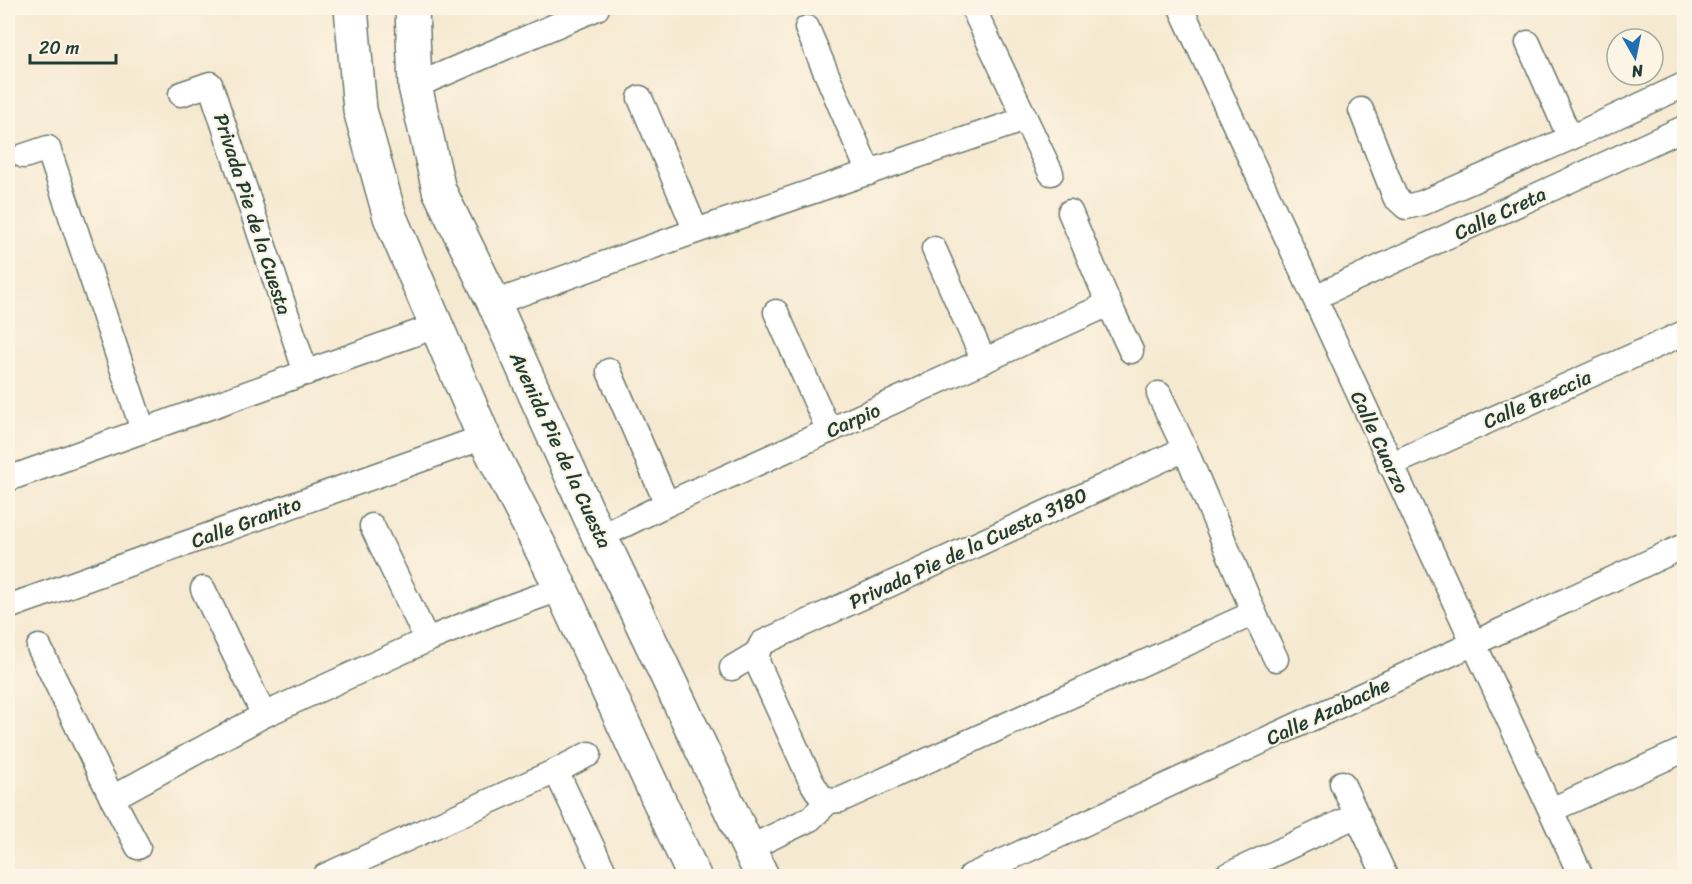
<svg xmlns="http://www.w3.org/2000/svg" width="1692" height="884" viewBox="0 0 1692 884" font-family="Sriracha,sans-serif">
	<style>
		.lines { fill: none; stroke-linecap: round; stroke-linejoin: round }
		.minor-casing { stroke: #6a796b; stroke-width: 27 }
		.secondary-casing { stroke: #6a796b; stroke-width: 36 }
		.minor { stroke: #fff; stroke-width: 24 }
		.secondary { stroke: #fff; stroke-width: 33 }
		.labels { text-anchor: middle; stroke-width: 4.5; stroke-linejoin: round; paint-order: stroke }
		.street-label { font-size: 20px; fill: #1f3d34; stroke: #fcf5e5 }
	</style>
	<rect width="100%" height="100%" fill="#fcf5e5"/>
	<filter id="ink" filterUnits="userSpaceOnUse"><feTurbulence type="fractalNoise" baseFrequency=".0167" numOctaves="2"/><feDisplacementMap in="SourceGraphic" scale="12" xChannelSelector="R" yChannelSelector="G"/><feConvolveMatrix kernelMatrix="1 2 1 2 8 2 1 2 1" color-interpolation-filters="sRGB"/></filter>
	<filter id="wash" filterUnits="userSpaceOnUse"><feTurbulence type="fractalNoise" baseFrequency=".008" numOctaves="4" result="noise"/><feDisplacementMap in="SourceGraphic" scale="24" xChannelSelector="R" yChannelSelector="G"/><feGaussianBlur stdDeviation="1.35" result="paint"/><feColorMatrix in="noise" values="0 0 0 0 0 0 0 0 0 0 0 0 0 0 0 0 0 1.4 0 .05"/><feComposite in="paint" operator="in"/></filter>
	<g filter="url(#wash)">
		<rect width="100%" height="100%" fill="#f6e9d1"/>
	</g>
	<g filter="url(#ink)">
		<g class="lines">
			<defs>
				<g id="minor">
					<polyline points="973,8 1051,173"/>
					<polyline points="1181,8 1581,876"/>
					<polyline points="807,28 869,173"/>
					<polyline points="1528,43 1570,138"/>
					<polyline points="415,86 597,8"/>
					<polyline points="181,94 210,84 306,373"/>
					<polyline points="640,98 696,231"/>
					<polyline points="1361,110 1395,197 1406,207 1422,203 1570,138 1684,85"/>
					<polyline points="24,156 48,148 143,430"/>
					<polyline points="1070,212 1109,304 1131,351"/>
					<polyline points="934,249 984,361"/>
					<polyline points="1315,297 1684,128"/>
					<polyline points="494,303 696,231 1025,119"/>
					<polyline points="776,312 829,431"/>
					<polyline points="609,371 667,504"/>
					<polyline points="1390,465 1684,333"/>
					<polyline points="8,479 436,326"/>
					<polyline points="372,526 427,640"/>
					<polyline points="599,537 667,504 1109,304"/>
					<polyline points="203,589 264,715"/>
					<polyline points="8,607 484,437"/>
					<polyline points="1254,613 1276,659"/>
					<polyline points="39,647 112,798 138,847"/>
					<polyline points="732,668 757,653"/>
					<polyline points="556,771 606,876"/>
					<polyline points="1342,783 1385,876"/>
					<polyline points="112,798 264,715 427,640 498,611 560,589"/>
					<polyline points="829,801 821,797 811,781 758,664 757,653 762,643 1185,449"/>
					<polyline points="1551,810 1684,750"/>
					<polyline points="749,848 810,819 829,801 840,800 1254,613 1185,449 1159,394"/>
					<polyline points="325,876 556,771 589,754"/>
					<polyline points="971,876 1684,546"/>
					<polyline points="1226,876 1357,815"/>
				</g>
				<g id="secondary">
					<polyline points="351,8 360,110 390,217 484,437 555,576 694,876"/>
					<polyline points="412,8 415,86 439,190 494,303 599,537 608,552 762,876"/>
				</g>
			</defs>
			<use href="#minor" class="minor-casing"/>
			<use href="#secondary" class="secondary-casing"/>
			<use href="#minor" class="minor"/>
			<use href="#secondary" class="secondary"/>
		</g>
	</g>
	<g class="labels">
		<g class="street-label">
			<text transform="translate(1500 213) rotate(-25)" y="7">Calle Creta</text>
			<text transform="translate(253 214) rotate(72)" y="7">Privada Pie de la Cuesta</text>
			<text transform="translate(1537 399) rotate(-24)" y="7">Calle Breccia</text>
			<text transform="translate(853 420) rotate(-24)" y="7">Carpio</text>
			<text transform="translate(1380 442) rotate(65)" y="7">Calle Cuarzo</text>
			<text transform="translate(561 450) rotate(65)" y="7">Avenida Pie de la Cuesta</text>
			<text transform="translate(246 522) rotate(-20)" y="7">Calle Granito</text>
			<text transform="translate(968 548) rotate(-25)" y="7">Privada Pie de la Cuesta 3180</text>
			<text transform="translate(1328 711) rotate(-25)" y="7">Calle Azabache</text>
		</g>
	</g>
	<rect width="1692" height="884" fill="none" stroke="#fcf5e5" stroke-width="30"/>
	<g transform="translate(1635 57) rotate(171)"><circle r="28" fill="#fcf5e5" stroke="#a4ab9e" stroke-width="1.5"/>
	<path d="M0-4.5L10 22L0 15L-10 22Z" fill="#1f6fb2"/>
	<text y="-9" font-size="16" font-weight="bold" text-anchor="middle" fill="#1f3d34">N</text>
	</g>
	<path d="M30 54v9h86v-9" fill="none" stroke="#1f3d34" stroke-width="3"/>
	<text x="39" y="54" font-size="18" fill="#1f3d34" stroke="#fcf5e5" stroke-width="4.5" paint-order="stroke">20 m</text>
</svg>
